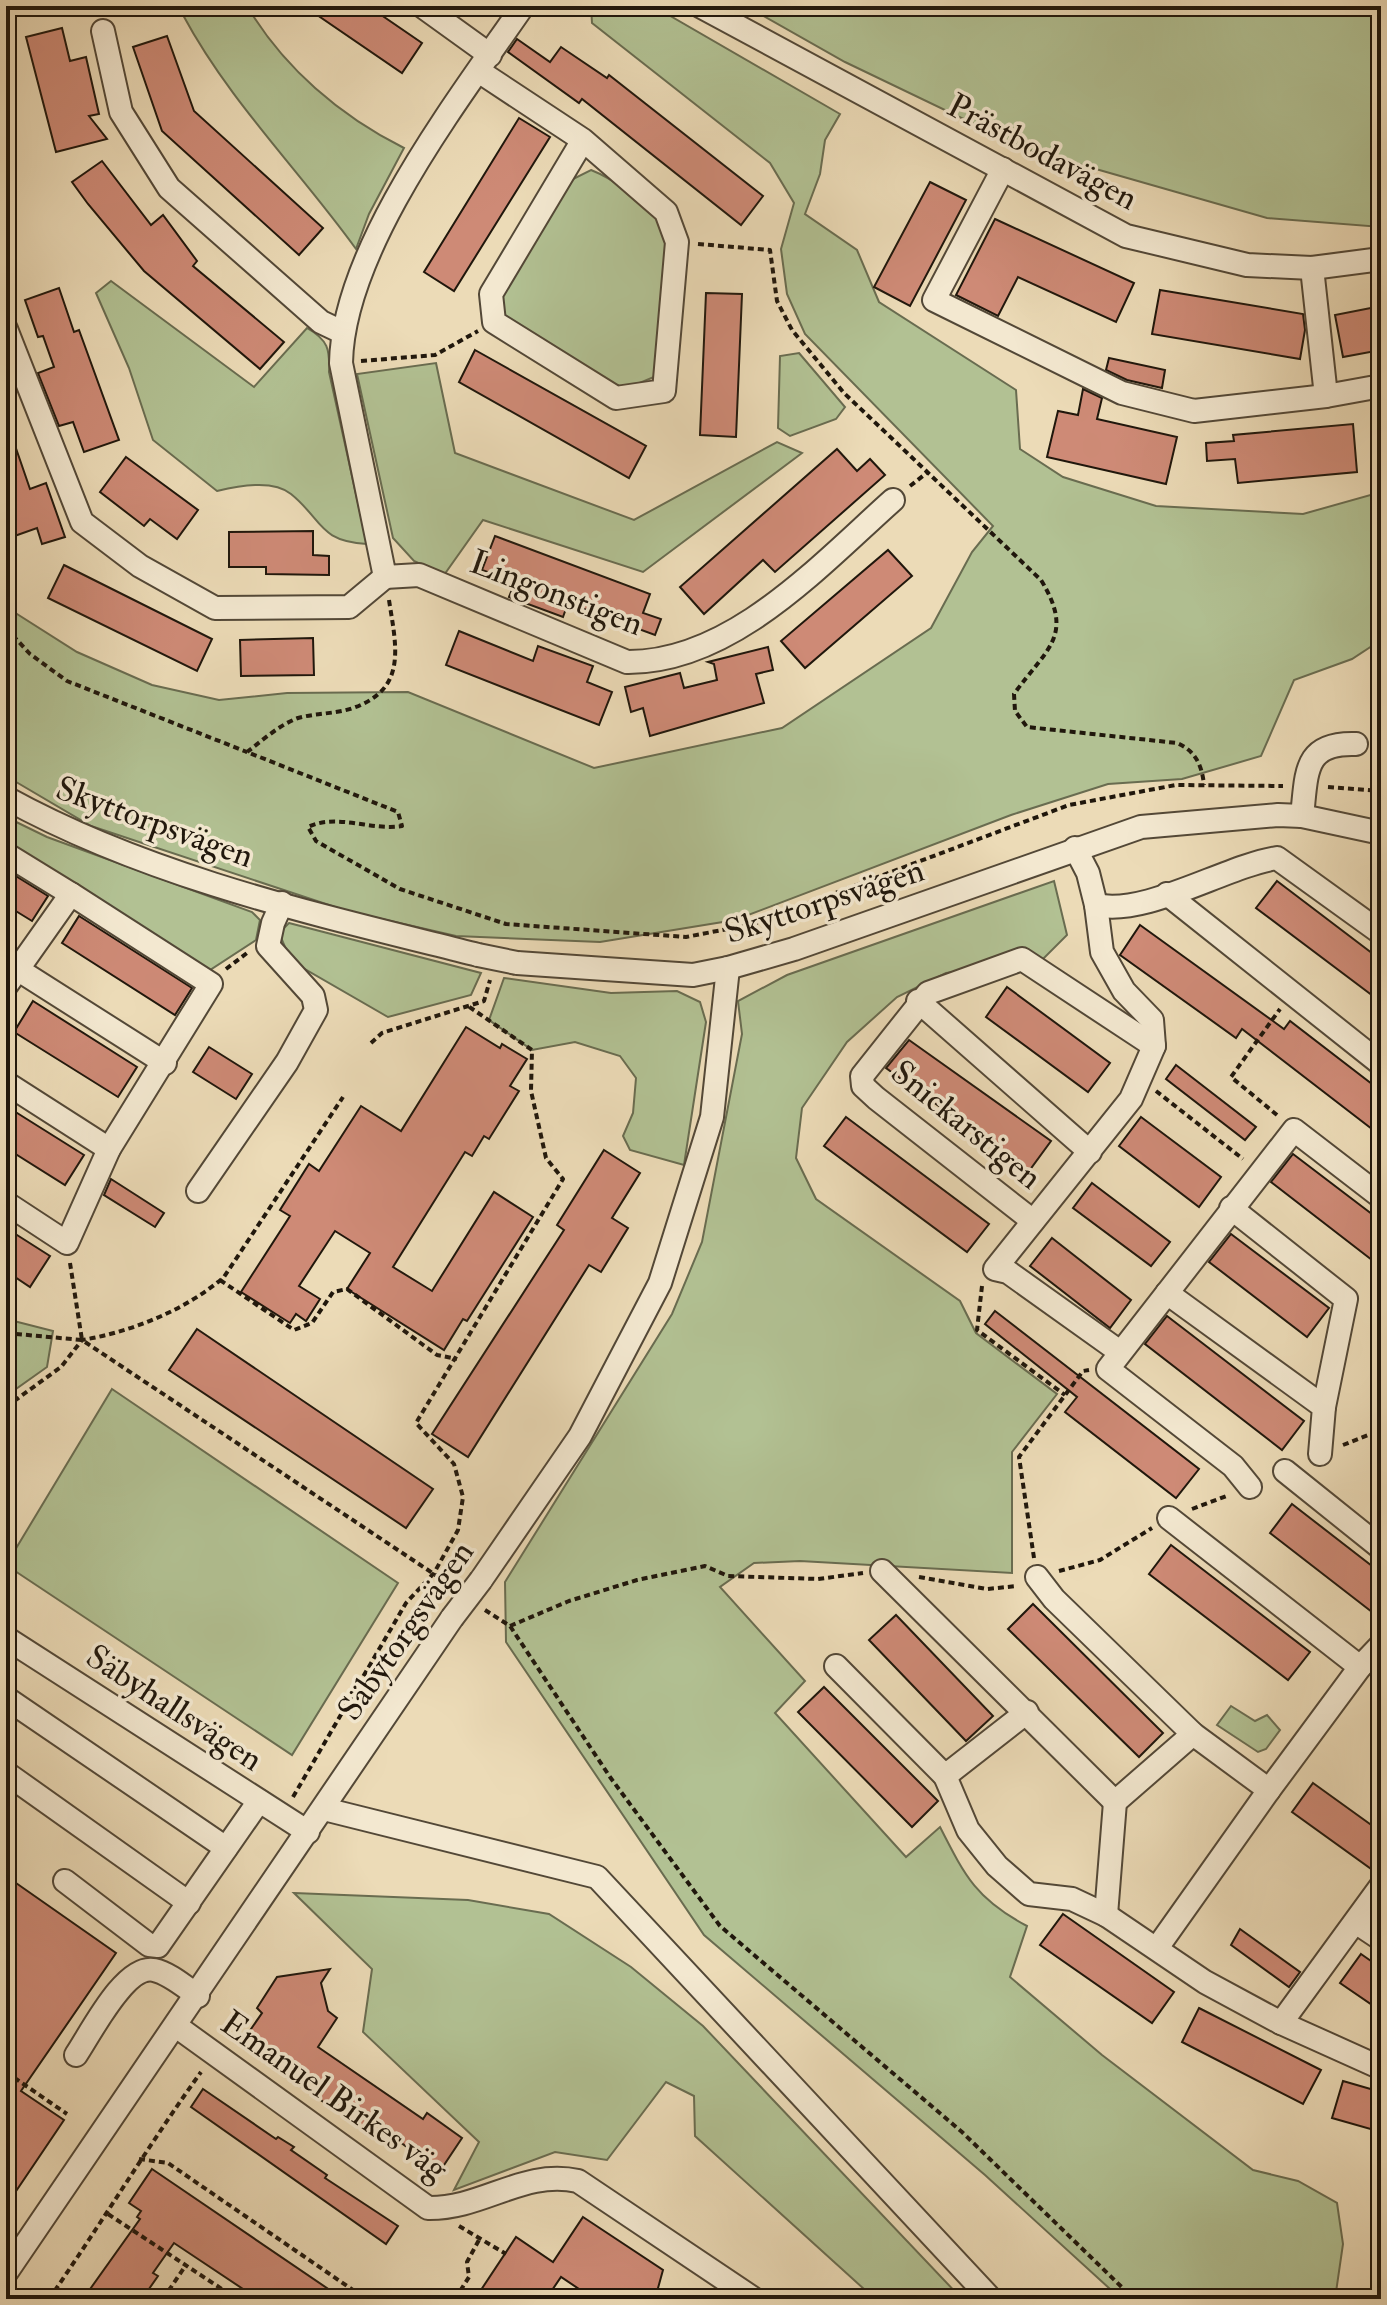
<svg xmlns="http://www.w3.org/2000/svg" width="1387" height="2305" viewBox="0 0 1387 2305" font-family="'IM FELL Double Pica',serif">
	<style>
		.green { fill: #b2c193; stroke: #696c50; stroke-width: 2 }
		.building { fill: #ce8a76; stroke: #20170c; stroke-width: 2 }
		.lines { fill: none; stroke-linecap: round; stroke-linejoin: round }
		.minor-casing { stroke: #534837; stroke-width: 26 }
		.path { stroke: #20170c; stroke-width: 4; stroke-dasharray: 6 4; stroke-linecap: butt }
		.minor { stroke: #f3e8d0; stroke-width: 22 }
		.minor-bridge-casing { stroke: #534837; stroke-width: 26; stroke-linecap: butt }
		.minor-bridge { stroke: #f3e8d0; stroke-width: 22 }
		.labels { text-anchor: middle; stroke-width: 7; stroke-linejoin: round; paint-order: stroke }
		.street-label { font-size: 34px; fill: #20170c; stroke: #f3e8d0 }
	</style>
	<rect width="100%" height="100%" fill="#ecdbb7"/>
	<filter id="stains"><feTurbulence type="fractalNoise" baseFrequency=".0025" numOctaves="4"/><feColorMatrix values="0 0 0 0 .2 0 0 0 0 .09 0 0 0 0 .02 0 0 0 .5 -.17"/></filter>
	<radialGradient id="worn" r=".72"><stop offset=".6" stop-color="#630" stop-opacity="0"/><stop offset="1" stop-color="#630" stop-opacity=".3"/></radialGradient>
	<g class="green">
		<path d="M189,6H247C284,68 340,116 404,148L369,214L356,249C299,170 229,101 183,15Z"/>
		<polygon points="591,6 653,6 840,114 825,140 820,174 805,214 857,250 879,302 1016,390 1020,449 1063,477 1156,506 1303,514 1381,492 1381,640 1352,659 1294,680 1261,756 1182,779 1108,784 1011,815 735,920 600,942 456,936 347,911 91,826 6,776 6,607 77,652 152,685 219,700 287,693 408,692 594,768 782,728 931,628 972,552 993,526 805,334 787,294 781,249 794,203 770,163 592,23"/>
		<polygon points="746,6 1381,6 1381,227 1267,218 1026,149 845,62"/>
		<path d="M591,170C609,177 650,203 661,220C672,236 662,337 660,362L654,377L630,387L612,385L510,324L499,311L504,287L569,181Z"/>
		<path d="M111,281L254,387L307,328C328,340 330,349 329,372L367,544C318,541 323,520 291,494C273,479 238,486 217,491L153,440L129,368L96,293Z"/>
		<polygon points="799,353 845,407 836,419 790,436 778,428 780,356"/>
		<polygon points="436,363 455,453 634,520 777,442 802,453 643,572 483,520 444,575 414,561 393,538 357,374"/>
		<polygon points="6,817 47,837 252,912 260,920 256,940 210,970 6,842"/>
		<path d="M1054,881L1067,935L1031,971L996,966L946,973L897,997L847,1042L802,1108L796,1158L816,1199L960,1301L976,1333L1057,1394L1012,1452V1573L800,1561L754,1563L720,1587L805,1681L775,1713L906,1857L940,1827C965,1876 976,1899 1027,1926L1010,1977L1102,2055L1253,2170L1298,2181L1337,2203L1343,2244L1335,2299H1121L985,2175L704,1935L506,1642L505,1582L672,1314L702,1242L742,1034L738,1001L787,975Z"/>
		<polygon points="289,923 481,973 471,995 388,1017 291,961 279,933"/>
		<polygon points="504,978 611,993 677,991 700,1002 706,1022 684,1165 630,1150 623,1136 633,1113 636,1078 620,1056 575,1042 532,1050 489,1020"/>
		<polygon points="6,1319 53,1331 47,1367 6,1396"/>
		<polygon points="112,1389 398,1583 292,1755 6,1565"/>
		<polygon points="1231,1706 1255,1721 1267,1715 1280,1730 1266,1749 1258,1752 1217,1725"/>
		<polygon points="294,1893 468,1900 549,1914 631,1967 703,2026 962,2299 875,2299 695,2136 694,2096 666,2082 607,2160 555,2152 454,2190 479,2142 363,2032 372,1969"/>
	</g>
	<g class="building">
		<polygon points="304,6 368,6 422,43 402,73"/>
		<polygon points="62,28 70,61 86,57 99,114 89,116 107,139 56,152 26,37"/>
		<polygon points="167,36 194,111 323,228 299,255 162,131 133,47"/>
		<polygon points="517,39 550,62 561,47 607,78 609,75 763,196 741,225 582,99 579,103 508,52"/>
		<polygon points="519,118 550,137 454,291 424,272"/>
		<polygon points="102,161 151,225 163,215 197,261 193,266 284,342 260,369 144,271 88,204 72,182"/>
		<polygon points="930,182 966,200 910,306 874,287"/>
		<polygon points="995,219 1134,283 1116,322 1018,277 998,316 956,295"/>
		<polygon points="59,288 74,332 79,330 119,440 84,452 73,422 59,426 38,373 54,367 43,336 38,337 25,300"/>
		<polygon points="1160,290 1303,314 1305,330 1300,359 1152,334"/>
		<polygon points="706,293 742,294 736,437 700,435"/>
		<polygon points="1381,306 1381,350 1343,357 1335,315"/>
		<polygon points="475,350 646,446 629,478 459,382"/>
		<polygon points="1109,358 1165,370 1162,388 1127,380 1106,370"/>
		<polygon points="1083,389 1102,398 1097,419 1177,437 1166,484 1047,457 1058,411 1078,415"/>
		<polygon points="1353,424 1357,472 1238,483 1235,459 1207,461 1206,443 1234,441 1233,435"/>
		<polygon points="9,428 30,489 46,483 65,537 42,544 37,528 6,539 6,429"/>
		<polygon points="837,449 857,471 870,459 885,475 775,572 763,560 704,614 680,587"/>
		<polygon points="126,457 198,510 177,539 150,519 144,526 100,492"/>
		<polygon points="313,531 313,555 329,556 329,575 266,574 266,567 229,567 229,532"/>
		<polygon points="495,536 650,594 643,613 661,619 655,635 568,603 563,617 509,597 515,582 482,570"/>
		<polygon points="888,550 912,576 805,668 781,641"/>
		<polygon points="64,565 212,639 197,671 48,598"/>
		<polygon points="459,631 533,661 538,646 593,666 587,682 612,692 599,725 446,665"/>
		<polygon points="313,638 314,675 241,676 240,640"/>
		<polygon points="768,647 773,670 756,674 764,703 650,736 643,708 631,712 625,687 680,673 684,688 717,680 714,664 708,662"/>
		<polygon points="6,870 48,896 32,921 6,905"/>
		<polygon points="1277,881 1381,960 1381,1002 1256,908"/>
		<polygon points="79,916 192,988 175,1015 62,943"/>
		<polygon points="1140,925 1284,1029 1290,1021 1381,1091 1381,1136 1242,1029 1236,1038 1120,955"/>
		<polygon points="1007,987 1110,1063 1088,1092 986,1017"/>
		<polygon points="33,1001 137,1067 118,1097 14,1032"/>
		<polygon points="466,1027 500,1048 502,1044 527,1059 510,1086 519,1091 489,1139 484,1136 472,1156 465,1152 393,1267 432,1291 494,1192 533,1217 467,1321 463,1319 444,1350 347,1289 370,1253 335,1231 299,1286 320,1299 306,1321 296,1314 290,1323 241,1292 290,1216 280,1210 309,1164 319,1171 361,1106 401,1131"/>
		<polygon points="909,1040 1051,1141 1029,1171 886,1068"/>
		<polygon points="209,1047 252,1074 236,1099 193,1072"/>
		<polygon points="1176,1065 1256,1127 1245,1140 1166,1079"/>
		<polygon points="6,1106 84,1155 65,1185 6,1148"/>
		<polygon points="846,1117 989,1224 967,1252 824,1146"/>
		<polygon points="1141,1117 1221,1177 1199,1207 1119,1146"/>
		<polygon points="604,1150 640,1173 612,1218 628,1228 601,1272 589,1265 468,1457 432,1434 564,1230 557,1225"/>
		<polygon points="1293,1154 1381,1221 1381,1267 1271,1182"/>
		<polygon points="111,1179 164,1213 155,1227 104,1195"/>
		<polygon points="1092,1183 1170,1242 1151,1266 1073,1208"/>
		<polygon points="6,1228 50,1256 30,1287 6,1271"/>
		<polygon points="1231,1234 1329,1308 1307,1337 1209,1262"/>
		<polygon points="1052,1238 1131,1300 1110,1328 1030,1266"/>
		<polygon points="995,1311 1199,1469 1176,1498 1065,1412 1077,1397 985,1324"/>
		<polygon points="1167,1316 1304,1421 1282,1450 1145,1344"/>
		<polygon points="197,1329 433,1489 406,1528 169,1370"/>
		<polygon points="1292,1504 1381,1573 1381,1619 1270,1533"/>
		<polygon points="1171,1545 1310,1652 1288,1680 1149,1574"/>
		<polygon points="1033,1604 1163,1733 1139,1757 1008,1629"/>
		<polygon points="896,1615 993,1716 966,1741 869,1640"/>
		<polygon points="824,1687 938,1801 912,1827 798,1712"/>
		<polygon points="1313,1783 1381,1832 1381,1860 1374,1871 1292,1812"/>
		<polygon points="6,1876 116,1953 21,2091 64,2120 6,2206"/>
		<polygon points="1063,1914 1174,1992 1152,2023 1040,1945"/>
		<polygon points="1240,1929 1300,1972 1289,1987 1231,1945"/>
		<polygon points="1361,1954 1381,1968 1381,2011 1340,1983"/>
		<polygon points="330,1969 321,1983 328,2011 337,2018 318,2047 423,2119 427,2113 462,2138 440,2171 393,2137 388,2146 240,2045 262,2013 257,2008 277,1977"/>
		<polygon points="1199,2008 1321,2070 1303,2104 1182,2042"/>
		<polygon points="1343,2081 1381,2092 1381,2132 1332,2118"/>
		<polygon points="203,2089 276,2139 278,2137 294,2147 291,2150 327,2175 325,2178 398,2226 386,2244 191,2107"/>
		<polygon points="152,2169 343,2299 258,2299 174,2243 153,2273 158,2276 142,2299 83,2299 140,2219 137,2217 141,2211 129,2203"/>
		<polygon points="583,2217 663,2270 655,2299 594,2299 561,2277 546,2299 475,2299 516,2237 553,2262"/>
	</g>
	<g class="lines">
		<defs>
			<g id="minor">
				<polyline points="422,6 490,55"/>
				<path d="M523,6C459,99 343,248 341,363L385,577L419,575L627,662C731,663 819,566 893,500"/>
				<polyline points="700,6 1126,236 1247,265 1312,268 1381,259"/>
				<polyline points="103,31 121,112 169,188 321,322 342,332"/>
				<polyline points="480,72 583,140 491,294 494,322 616,398 664,391 677,242 666,212 583,140"/>
				<polyline points="1003,169 934,300 1122,393 1194,411 1326,396 1312,268"/>
				<polyline points="6,329 82,522 140,566 215,608 349,607 385,577"/>
				<polyline points="1326,396 1381,386"/>
				<path d="M6,798C151,878 319,915 478,955"/>
				<path d="M1302,816C1307,773 1303,742 1356,744"/>
				<polyline points="1075,848 1088,873 1096,905 1102,952 1124,991 1152,1020 1154,1046 1131,1099 995,1269 1008,1272 1120,1352"/>
				<polyline points="6,854 71,894"/>
				<polyline points="1167,894 1381,1064"/>
				<path d="M1096,905C1145,917 1226,866 1277,858L1381,933"/>
				<polyline points="6,962 165,1063"/>
				<polyline points="517,963 693,975 728,968 794,949 1141,827 1278,815 1302,816 1381,833"/>
				<polyline points="6,986 71,894 211,984 109,1149 67,1243 6,1203"/>
				<polyline points="918,1001 1090,1152"/>
				<polyline points="6,1083 109,1149"/>
				<polyline points="198,1191 287,1062 316,1010 313,996 268,946 273,923 282,903"/>
				<polyline points="1231,1208 1346,1299 1324,1407"/>
				<polyline points="1033,1221 876,1098 863,1086 862,1076 928,993 1022,959 1154,1046"/>
				<polyline points="1167,1293 1324,1407 1320,1454"/>
				<polyline points="1285,1471 1381,1548"/>
				<polyline points="1250,1487 1233,1466 1108,1369 1294,1130 1381,1197"/>
				<polyline points="1169,1518 1360,1667"/>
				<polyline points="882,1571 1115,1802 1193,1734"/>
				<polyline points="1037,1577 1054,1599 1193,1734 1269,1790"/>
				<polyline points="481,1580 580,1436 660,1283 712,1117 728,968"/>
				<polyline points="6,1638 308,1832"/>
				<polyline points="836,1666 945,1776 1027,1712"/>
				<polyline points="6,1698 226,1848"/>
				<polyline points="6,1773 189,1903"/>
				<polyline points="945,1776 968,1830 997,1866 1029,1894 1072,1899 1106,1915 1205,1982 1281,2023 1381,2068"/>
				<polyline points="324,1809 597,1877 991,2299"/>
				<polyline points="65,1881 149,1945 158,1946 259,1801"/>
				<polyline points="1106,1915 1115,1802"/>
				<polyline points="1357,1923 1381,1939"/>
				<polyline points="1157,1948 1269,1790 1360,1667 1381,1645"/>
				<polyline points="1281,2023 1381,1886"/>
				<path d="M176,2026L428,2208C483,2209 523,2169 578,2181L754,2299"/>
				<path d="M76,2055C91,2033 125,1964 154,1970C169,1973 185,1987 198,1996"/>
				<polyline points="6,2273 452,1618"/>
			</g>
		</defs>
		<use href="#minor" class="minor-casing"/>
		<g class="path">
			<path d="M698,244L770,250L777,301L792,330L844,393L1041,580C1075,636 1047,648 1014,694L1015,711L1027,727L1177,743C1196,751 1202,766 1204,785"/>
			<polyline points="361,361 435,355 478,331"/>
			<polyline points="910,486 928,472"/>
			<path d="M389,600C396,646 408,689 353,708C336,714 316,713 298,718C279,725 263,740 247,752L398,812L402,826C371,831 337,813 308,827L316,841L400,889L506,924L686,937L753,924L1069,805L1176,785L1283,786"/>
			<polyline points="6,628 30,654 67,681 247,752"/>
			<polyline points="1328,787 1381,791"/>
			<polyline points="226,969 247,953"/>
			<polyline points="371,1043 382,1033 484,1001 490,980"/>
			<polyline points="1156,1091 1243,1159"/>
			<polyline points="1277,1115 1231,1077 1280,1009"/>
			<polyline points="70,1263 82,1340"/>
			<polyline points="220,1280 294,1330 312,1323 333,1292 347,1289 437,1355 457,1359"/>
			<polyline points="982,1286 977,1330 1065,1395"/>
			<polyline points="6,1333 82,1340 452,1586"/>
			<path d="M6,1407L61,1367L82,1340C131,1332 186,1310 224,1277L343,1097"/>
			<polyline points="1343,1445 1381,1430"/>
			<polyline points="1192,1509 1229,1495"/>
			<polyline points="1034,1558 1019,1457 1083,1371 1089,1370"/>
			<polyline points="1059,1571 1100,1560 1152,1528"/>
			<polyline points="919,1577 987,1589 1017,1586"/>
			<polyline points="485,1610 510,1626 610,1777 720,1926 962,2132 1134,2299"/>
			<polyline points="510,1626 569,1601 637,1580 705,1566 728,1576 818,1579 863,1573"/>
			<polyline points="293,1797 406,1603 434,1573 458,1530 463,1497 454,1464 416,1423 563,1179 546,1158 531,1091 532,1050 468,1006"/>
			<polyline points="6,2072 67,2114"/>
			<polyline points="139,2159 168,2163 366,2299"/>
			<polyline points="108,2214 237,2299"/>
			<polyline points="459,2226 506,2254"/>
			<path d="M49,2299C101,2224 148,2146 201,2072"/>
			<polyline points="163,2299 186,2265"/>
			<polyline points="455,2299 469,2277 467,2262 480,2238"/>
			<polyline points="570,2299 578,2288"/>
		</g>
		<use href="#minor" class="minor"/>
		<defs>
			<g id="minor-bridge">
				<polyline points="478,955 517,963"/>
				<polyline points="452,1618 481,1580"/>
			</g>
		</defs>
		<use href="#minor-bridge" class="minor-bridge-casing"/>
		<use href="#minor-bridge" class="minor-bridge"/>
	</g>
	<g class="labels">
		<g class="street-label">
			<text transform="translate(1043 151) rotate(28)" y="12">Prästbodavägen</text>
			<text transform="translate(557 592) rotate(21)" y="12">Lingonstigen</text>
			<text transform="translate(155 821) rotate(20)" y="12">Skyttorpsvägen</text>
			<text transform="translate(824 900) rotate(-18)" y="12">Skyttorpsvägen</text>
			<text transform="translate(967 1124) rotate(39)" y="12">Snickarstigen</text>
			<text transform="translate(405 1630) rotate(-55)" y="12">Säbytorgsvägen</text>
			<text transform="translate(175 1707) rotate(33)" y="12">Säbyhallsvägen</text>
			<text transform="translate(335 2095) rotate(35)" y="12">Emanuel Birkes väg</text>
		</g>
	</g>
	<rect width="1387" height="2305" fill="none" stroke="#ecdbb7" stroke-width="32"/>
	<rect x="8" y="8" width="1371" height="2289" fill="none" stroke="#20170c" stroke-width="4"/>
	<rect x="16" y="16" width="1355" height="2273" fill="none" stroke="#20170c" stroke-width="2"/>
	<rect width="100%" height="100%" filter="url(#stains)"/>
	<rect width="100%" height="100%" fill="url(#worn)"/>
</svg>
